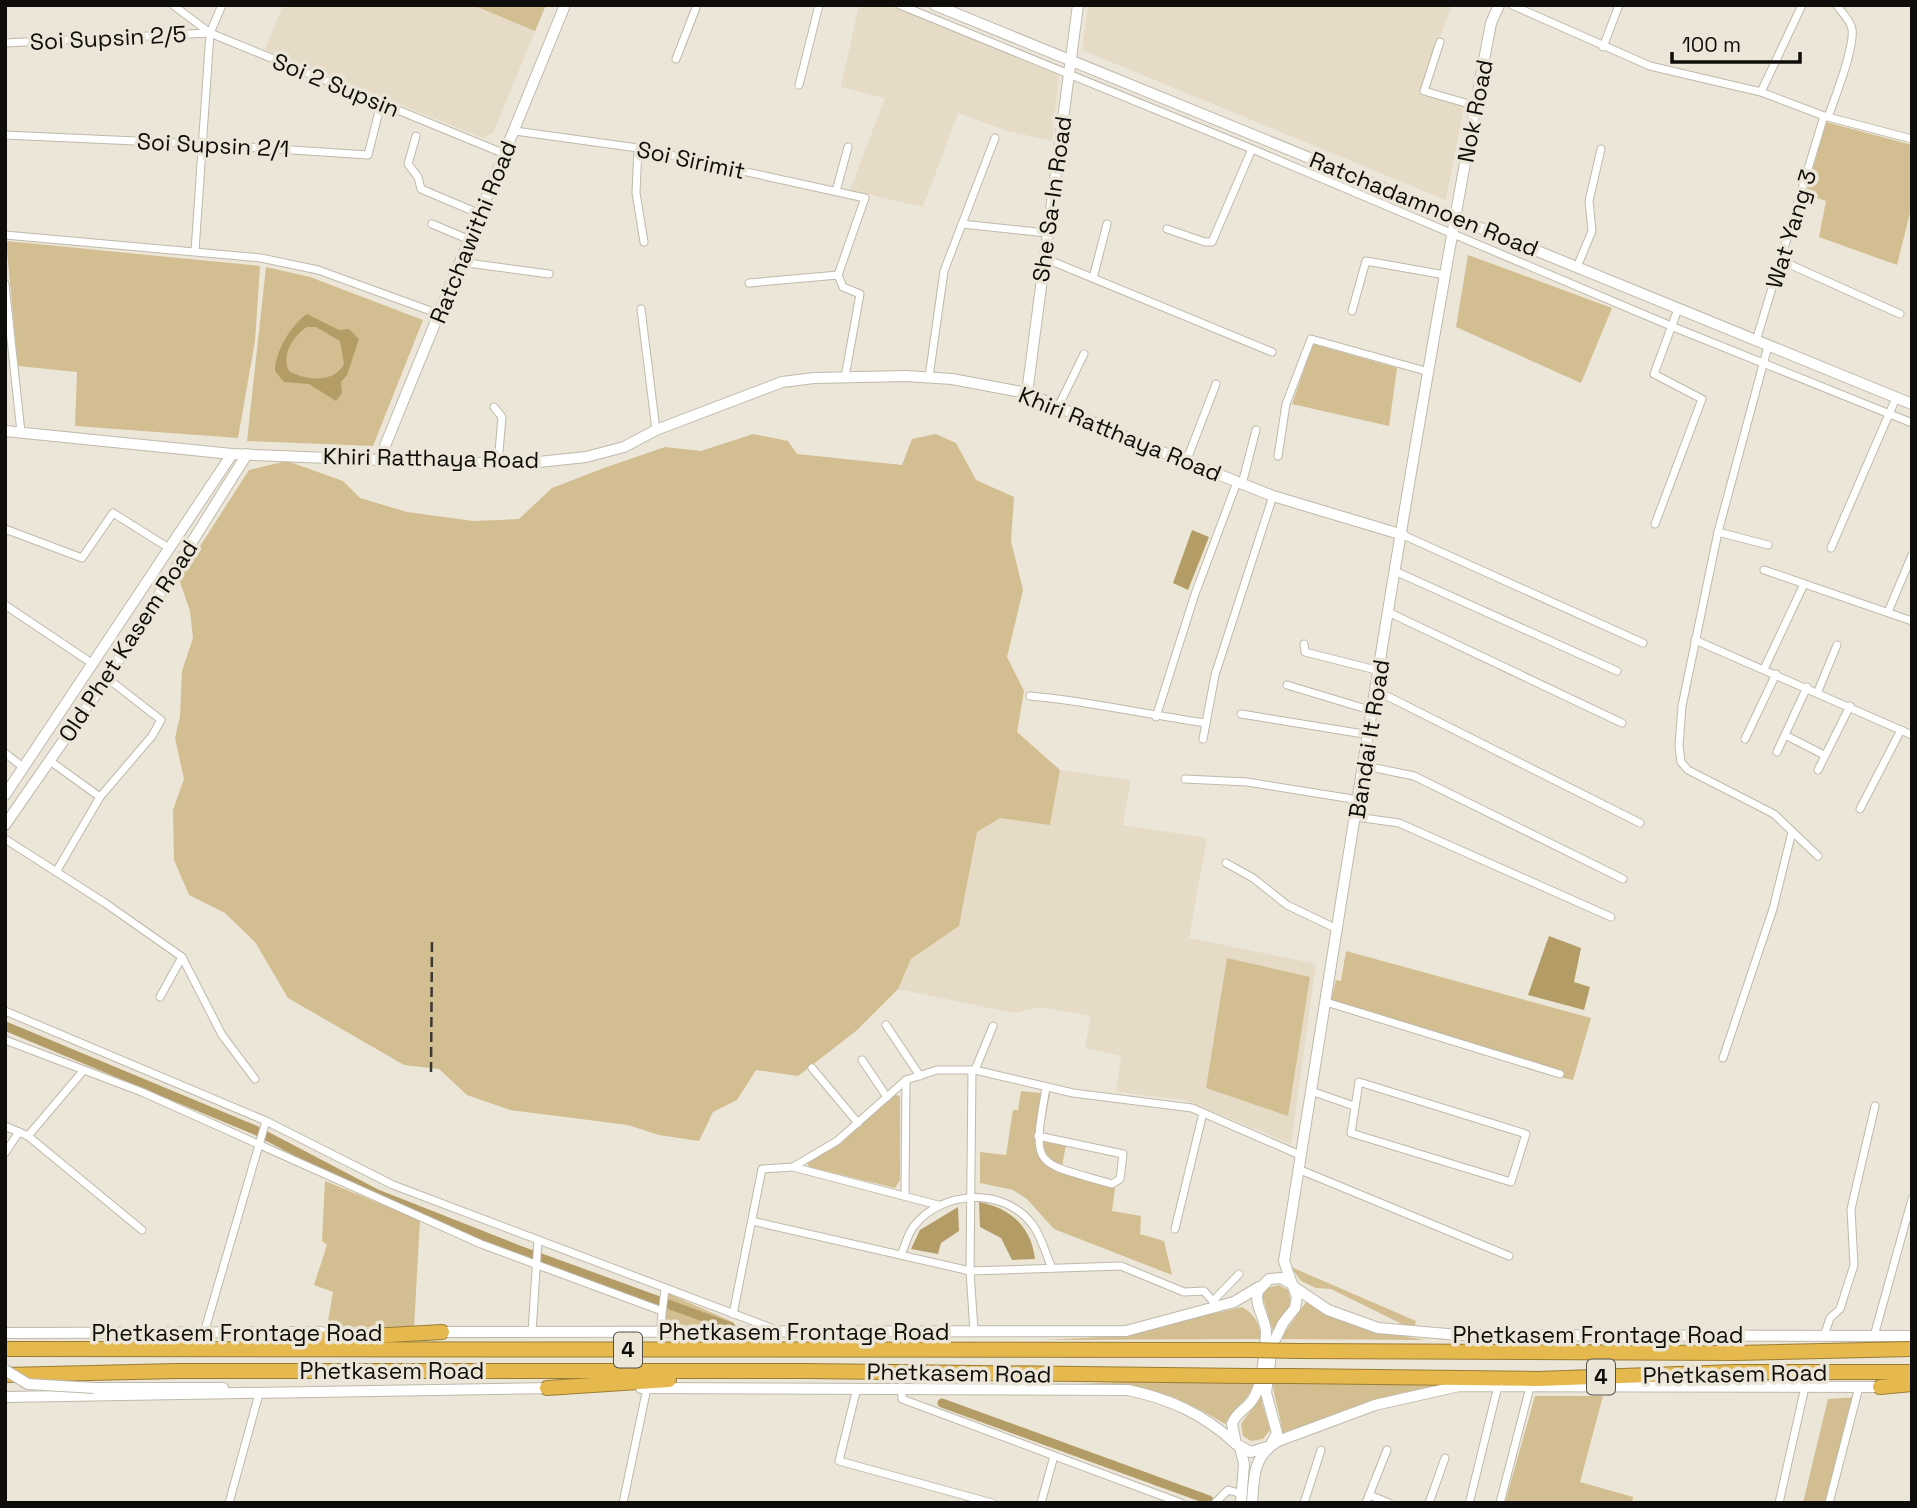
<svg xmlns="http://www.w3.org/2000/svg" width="1917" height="1508" viewBox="0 0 1917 1508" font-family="'Space Grotesk',sans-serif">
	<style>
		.built { fill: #e5dbc6 }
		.green { fill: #d2be90 }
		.water { fill: #b49c66; fill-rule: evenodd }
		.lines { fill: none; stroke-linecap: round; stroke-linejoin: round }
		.canal { stroke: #b49c66; stroke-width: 9 }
		.street-casing { stroke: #bfb9ab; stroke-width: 9 }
		.secondary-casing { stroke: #bfb9ab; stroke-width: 12 }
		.highway-casing { stroke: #9a7d35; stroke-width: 16 }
		.street { stroke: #fff; stroke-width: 7 }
		.secondary { stroke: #fff; stroke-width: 10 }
		.highway { stroke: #e5b94d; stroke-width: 14 }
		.rail { stroke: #3b3832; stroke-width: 2.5; stroke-dasharray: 10 5; stroke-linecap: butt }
		.secondary-bridge-casing { stroke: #bfb9ab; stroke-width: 12; stroke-linecap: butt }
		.highway-bridge-casing { stroke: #9a7d35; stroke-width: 16; stroke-linecap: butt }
		.secondary-bridge { stroke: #fff; stroke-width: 10 }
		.highway-bridge { stroke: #e5b94d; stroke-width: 14 }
		.labels { text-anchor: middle; stroke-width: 7; stroke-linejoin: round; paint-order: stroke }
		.shield { fill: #ece6d8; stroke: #514e47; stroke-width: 2 }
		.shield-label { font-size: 21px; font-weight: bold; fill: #0f0d09 }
		.street-label { font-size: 23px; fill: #0f0d09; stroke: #ece6d8 }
	</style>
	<rect width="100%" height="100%" fill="#ece6d8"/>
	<g class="built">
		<polygon points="283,5 546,5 493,133 483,138 265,50"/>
		<polygon points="859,5 889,5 1059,75 1052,141 1008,131 958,113 923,207 850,190 885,98 841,87"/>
		<polygon points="1088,5 1452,5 1421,88 1465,101 1446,200 1082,50"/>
		<polygon points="1060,770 1131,780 1123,825 1207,838 1189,938 1316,964 1291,1144 1185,1100 1116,1092 1121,1056 1085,1048 1091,1016 1040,1007 1014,1013 898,989 911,959 959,926 977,832 999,818 1050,825"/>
	</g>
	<g class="green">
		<polygon points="473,5 546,5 535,31"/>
		<polygon points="1826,122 1912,145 1912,205 1897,265 1819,237 1826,201 1806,194"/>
		<polygon points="6,241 260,266 255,341 238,438 75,426 77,372 18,366"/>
		<polygon points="1468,255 1612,308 1581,383 1456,327"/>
		<polygon points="266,267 310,277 423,320 373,446 247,441"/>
		<polygon points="1313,344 1397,368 1389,426 1292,404"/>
		<polygon points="753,434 788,441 797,454 902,465 912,439 936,434 956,443 976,480 1014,497 1011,541 1023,590 1007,657 1024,691 1017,732 1060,770 1050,825 1000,818 977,832 959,926 911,959 898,989 856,1031 798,1076 756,1070 737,1100 713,1112 699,1141 659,1135 628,1125 510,1110 467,1095 439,1069 404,1065 288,998 255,942 225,913 189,895 174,860 173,810 184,779 175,738 180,716 182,671 193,638 190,611 179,579 249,470 287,461 343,481 360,498 407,512 473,521 519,519 552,488 604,468 665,447 701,451"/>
		<polygon points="1346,951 1591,1018 1573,1080 1563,1078 1563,1072 1331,1001 1336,980 1341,981"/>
		<polygon points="1227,958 1310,977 1288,1116 1206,1088"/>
		<polygon points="1021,1091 1050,1094 1042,1134 1067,1140 1062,1166 1116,1181 1112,1211 1141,1216 1140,1234 1164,1241 1172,1275 1054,1229 1027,1199 1013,1190 980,1183 980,1152 1006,1155 1013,1110 1018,1110"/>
		<polygon points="895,1094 900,1097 900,1180 895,1188 809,1167 807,1163 840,1144"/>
		<polygon points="325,1181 420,1220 414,1328 327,1327 333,1292 314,1285 327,1245 322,1241"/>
		<polygon points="1291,1267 1416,1321 1415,1325 1406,1326 1331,1289 1316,1288 1301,1281"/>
		<polygon points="1279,1285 1288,1290 1291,1303 1273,1331 1262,1295 1267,1288"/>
		<polygon points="667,1293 735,1323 662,1326"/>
		<path d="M1306,1302C1344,1327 1383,1333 1427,1340L1280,1339Z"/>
		<path d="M1242,1307C1255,1314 1260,1324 1261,1339L1046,1340L1117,1336Z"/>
		<path d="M1182,1379L1246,1380L1254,1384C1248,1401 1233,1408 1225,1424C1171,1391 1141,1385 1079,1384Z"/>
		<path d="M1287,1381H1472L1401,1393L1281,1433C1283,1419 1274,1402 1273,1384Z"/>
		<polygon points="1263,1388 1262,1403 1270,1430 1263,1439 1251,1441 1243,1436 1241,1424 1257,1402"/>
		<polygon points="1535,1396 1603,1396 1580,1482 1633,1497 1632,1503 1505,1503"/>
		<polygon points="1859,1397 1831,1503 1803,1503 1828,1399"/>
	</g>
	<g class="water">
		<path d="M307,314L339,330L349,329L359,339L347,375L341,382L342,393L336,401L309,384L284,382L275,371C275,352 291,325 307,314ZM307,327H316L340,341L344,364C335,383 306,381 289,371C281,355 293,336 307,327Z"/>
		<polygon points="1192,530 1209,537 1188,590 1173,583"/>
		<polygon points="1549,936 1581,948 1574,982 1590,987 1584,1010 1528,995"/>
		<path d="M979,1202C1010,1208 1031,1226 1035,1259L1012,1260L1001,1238L980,1227Z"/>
		<polygon points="958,1207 959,1231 941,1243 938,1254 911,1249 920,1230"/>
	</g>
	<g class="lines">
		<g class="canal">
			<polyline points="5,1026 255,1130 377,1194 519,1250 731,1327"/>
			<polyline points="942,1403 1209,1500"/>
		</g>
		<defs>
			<g id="street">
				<polyline points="173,5 210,33 505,154"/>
				<polyline points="900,5 1252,149 1671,326 1912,423"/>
				<polyline points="1512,5 1650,66 1761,92 1824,116 1912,139"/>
				<polyline points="1440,42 1424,91 1476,106"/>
				<polyline points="5,43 210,33"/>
				<polyline points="1603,47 1619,5"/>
				<polyline points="676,59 697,5"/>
				<polyline points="799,85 819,5"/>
				<polyline points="1761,92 1802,5"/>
				<path d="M1828,117C1835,98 1855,47 1852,29C1851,21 1841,12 1837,5"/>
				<polyline points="515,131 638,148 865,198 838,275 843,287 860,294 845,377"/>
				<polyline points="5,135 201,144 368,155 381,103"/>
				<polyline points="416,136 408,164 418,177 421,189 480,214"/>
				<polyline points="638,148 636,193 644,242"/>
				<polyline points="836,191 848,147"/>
				<polyline points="432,224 470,240"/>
				<polyline points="962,224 995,138"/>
				<polyline points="1167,229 1205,242 1212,242 1252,149"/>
				<polyline points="5,235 261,258 318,270 439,314"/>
				<polyline points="195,251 210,33 222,5"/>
				<polyline points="1044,258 1272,352"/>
				<polyline points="1782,261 1900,314"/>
				<polyline points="460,262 549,274"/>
				<polyline points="1577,267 1592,231 1589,201 1601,149"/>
				<polyline points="1093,278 1107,224"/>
				<polyline points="749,283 838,275"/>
				<polyline points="5,284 21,432"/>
				<polyline points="641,309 656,430"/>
				<polyline points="1352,311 1366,261 1445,275"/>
				<polyline points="1756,341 1824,116"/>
				<polyline points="1768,346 1718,532 1682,706 1679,746 1681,762 1688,770 1774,814 1818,856"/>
				<polyline points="929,377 944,271 962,224 1047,233"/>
				<polyline points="494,407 502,417 498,463"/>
				<polyline points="1058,407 1084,354"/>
				<polyline points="1278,456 1286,404 1311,339 1429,372"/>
				<polyline points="1186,462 1216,384"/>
				<polyline points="1242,484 1256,430"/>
				<polyline points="1655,524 1702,399 1654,374 1678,309"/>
				<polyline points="5,529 82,558 113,513 169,548"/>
				<polyline points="1718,532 1768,545"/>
				<polyline points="1403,535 1643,643"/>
				<polyline points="1831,548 1896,398"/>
				<polyline points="1764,570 1912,621"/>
				<polyline points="1397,572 1617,671"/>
				<polyline points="5,605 93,664"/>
				<polyline points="1888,612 1912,555"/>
				<polyline points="1390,613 1622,723"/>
				<polyline points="1695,640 1912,735"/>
				<polyline points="1304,644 1305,652 1380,671"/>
				<polyline points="1764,669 1804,584"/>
				<polyline points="1287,685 1373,711"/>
				<polyline points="1377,691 1640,823"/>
				<polyline points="1818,691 1837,645"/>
				<path d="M1030,696C1089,701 1147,715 1206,723"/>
				<polyline points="1241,714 1370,735"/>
				<polyline points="1156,717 1195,594 1237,482"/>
				<polyline points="1785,735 1824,755"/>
				<polyline points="1203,739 1215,675 1273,496"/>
				<polyline points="1745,739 1776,674"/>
				<polyline points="1777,752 1807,687"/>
				<polyline points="5,753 24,768"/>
				<polyline points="50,761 100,797"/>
				<polyline points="1365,766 1414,776 1623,879"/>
				<polyline points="1818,770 1850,706"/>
				<polyline points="1185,779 1247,782 1359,800"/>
				<polyline points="1860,809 1901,730"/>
				<polyline points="1356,817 1399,823 1611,917"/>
				<polyline points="5,839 105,903 182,957 222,1035 255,1079"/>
				<polyline points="1226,863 1253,878 1287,905 1337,929"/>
				<polyline points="56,872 100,797 152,736 161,720 107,678"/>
				<polyline points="160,997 182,957"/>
				<polyline points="1326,1002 1560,1074"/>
				<polyline points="5,1011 266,1121 393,1185 774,1329"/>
				<polyline points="886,1025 920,1076"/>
				<polyline points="5,1040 142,1092 481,1244 662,1311"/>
				<polyline points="1723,1058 1773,909 1792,832"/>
				<polyline points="862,1060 887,1097"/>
				<polyline points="812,1068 858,1123"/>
				<polyline points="972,1070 970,1271 974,1331"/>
				<polyline points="975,1070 993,1026"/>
				<polygon points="1359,1082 1526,1134 1511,1182 1351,1133"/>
				<polyline points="1311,1091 1354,1106"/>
				<polyline points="5,1126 28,1136 83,1071"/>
				<polyline points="28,1136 142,1230"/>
				<path d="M1038,1136L1123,1154L1120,1179L1112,1184C1035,1161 1031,1171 1046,1088"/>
				<polyline points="5,1153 19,1132"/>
				<polyline points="793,1167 938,1205"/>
				<polyline points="1298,1169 1509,1256"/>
				<polyline points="905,1196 906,1080"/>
				<polyline points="752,1221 970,1271 1121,1266 1184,1292 1204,1291 1218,1307"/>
				<polyline points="1175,1229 1203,1113"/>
				<path d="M901,1255C905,1246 908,1233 914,1226C942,1190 1004,1187 1032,1224C1041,1235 1046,1255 1052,1268"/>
				<polyline points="1213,1301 1239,1274"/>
				<polyline points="733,1314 762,1169 793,1167 837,1141 906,1080 937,1070 975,1070 1073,1093 1192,1108 1300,1155"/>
				<polyline points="532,1332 538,1240"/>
				<polyline points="660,1332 665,1288"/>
				<polyline points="204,1333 266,1121"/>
				<polyline points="1824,1336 1830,1318 1840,1309 1854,1265 1851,1209 1875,1106"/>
				<polyline points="1874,1336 1912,1199"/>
				<polyline points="857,1388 839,1461 992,1503"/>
				<polyline points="902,1388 902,1399 1181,1503"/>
				<polyline points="1369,1495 1389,1503"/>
				<polyline points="1470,1500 1498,1386"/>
				<polyline points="229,1503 259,1394"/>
				<polyline points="623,1503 647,1388"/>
				<polyline points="1041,1503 1054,1456"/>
				<polyline points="1215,1503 1228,1490 1242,1494"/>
				<polyline points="1304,1503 1321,1450"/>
				<polyline points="1366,1503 1387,1450"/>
				<polyline points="1429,1503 1445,1458"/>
				<polyline points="1500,1503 1530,1387"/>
				<polyline points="1779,1503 1805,1387"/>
				<polyline points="1829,1503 1859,1387"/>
			</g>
			<g id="secondary">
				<polyline points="935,5 1912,404"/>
				<polyline points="1027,393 1078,5"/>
				<polyline points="5,431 232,454 454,463 529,463 586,457 624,447 656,430 782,382 814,378 906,376 952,379 1027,393 1137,442 1273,496 1403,535"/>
				<polyline points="380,458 565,5"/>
				<polyline points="5,795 232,454"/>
				<polyline points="5,825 107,678 247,454"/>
				<path d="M1281,1278L1292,1284L1297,1297L1295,1308L1283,1323L1272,1346L1266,1393L1277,1433L1270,1446L1251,1452L1236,1444L1232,1424C1236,1412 1247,1409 1253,1399C1263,1384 1265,1352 1266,1333C1266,1318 1254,1306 1258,1291L1269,1279Z"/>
				<path d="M1292,1284L1284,1261C1350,848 1413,434 1491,23L1499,5"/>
				<polyline points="1294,1287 1328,1310 1378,1328 1459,1335 1912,1336"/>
				<polyline points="435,1332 1126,1331 1234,1302 1259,1287"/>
				<polyline points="5,1333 321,1332"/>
				<polyline points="94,1388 223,1388"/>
				<path d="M641,1388L1128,1390C1170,1399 1204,1414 1236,1444"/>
				<polyline points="5,1397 552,1388"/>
				<polyline points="1240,1447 1244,1464 1241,1503"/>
				<path d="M1252,1503C1254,1476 1253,1456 1278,1441L1375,1405L1459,1386L1884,1387"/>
			</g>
			<g id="highway">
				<polyline points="263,1342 442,1332"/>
				<polyline points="5,1349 1251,1350"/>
				<polyline points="1297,1351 1736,1353 1912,1349"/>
				<polyline points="5,1375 177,1371 806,1371 1249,1376"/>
				<polyline points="1290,1376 1537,1379 1735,1372 1912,1372"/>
				<polyline points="1880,1387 1912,1384"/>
				<polyline points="547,1388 669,1380"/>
			</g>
		</defs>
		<use href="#street" class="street-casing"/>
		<use href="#secondary" class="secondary-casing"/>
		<use href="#highway" class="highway-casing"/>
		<use href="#street" class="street"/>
		<use href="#secondary" class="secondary"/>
		<use href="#highway" class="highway"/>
		<polyline class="rail" points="431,1072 432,938"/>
		<defs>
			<polyline id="secondary-bridge" points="5,1370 28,1384 94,1388"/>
			<g id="highway-bridge">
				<polyline points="1251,1350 1297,1351"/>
				<polyline points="1249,1376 1290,1376"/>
			</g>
		</defs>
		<use href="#secondary-bridge" class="secondary-bridge-casing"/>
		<use href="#highway-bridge" class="highway-bridge-casing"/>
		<use href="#secondary-bridge" class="secondary-bridge"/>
		<use href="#highway-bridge" class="highway-bridge"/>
	</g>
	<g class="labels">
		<g class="shield">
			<rect x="614" y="1332.5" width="28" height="35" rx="5"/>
			<rect x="1587" y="1359.5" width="28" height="35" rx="5"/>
		</g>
		<g class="shield-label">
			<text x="628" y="1357">4</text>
			<text x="1601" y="1384">4</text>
		</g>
		<g class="street-label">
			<text transform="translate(108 38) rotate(-3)" y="8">Soi Supsin 2/5</text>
			<text transform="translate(336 85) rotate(22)" y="8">Soi 2 Supsin</text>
			<text transform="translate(1475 111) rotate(-79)" y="8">Nok Road</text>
			<text transform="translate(213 145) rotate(3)" y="8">Soi Supsin 2/1</text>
			<text transform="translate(691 160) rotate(12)" y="8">Soi Sirimit</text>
			<text transform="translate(1052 199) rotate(-82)" y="8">She Sa-In Road</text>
			<text transform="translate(1424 204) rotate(22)" y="8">Ratchadamnoen Road</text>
			<text transform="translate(1791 229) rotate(-73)" y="8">Wat Yang 3</text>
			<text transform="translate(473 232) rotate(-68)" y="8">Ratchawithi Road</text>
			<text transform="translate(1120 434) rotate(22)" y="8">Khiri Ratthaya Road</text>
			<text transform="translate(431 458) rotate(1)" y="8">Khiri Ratthaya Road</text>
			<text transform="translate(128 641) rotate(-57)" y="8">Old Phet Kasem Road</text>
			<text transform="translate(1369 739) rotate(-81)" y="8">Bandai It Road</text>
			<text x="804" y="1340">Phetkasem Frontage Road</text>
			<text x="237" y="1341">Phetkasem Frontage Road</text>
			<text x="1598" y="1343">Phetkasem Frontage Road</text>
			<text x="392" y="1379">Phetkasem Road</text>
			<text transform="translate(959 1373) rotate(1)" y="8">Phetkasem Road</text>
			<text transform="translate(1735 1374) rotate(-1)" y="8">Phetkasem Road</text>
		</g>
	</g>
	<rect width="1917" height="1508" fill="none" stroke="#0f0d09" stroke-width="14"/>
	<path d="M1672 52v10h128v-10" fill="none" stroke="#0f0d09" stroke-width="3.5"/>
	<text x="1682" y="52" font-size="21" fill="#0f0d09" stroke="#ece6d8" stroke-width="5" paint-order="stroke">100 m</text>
</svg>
